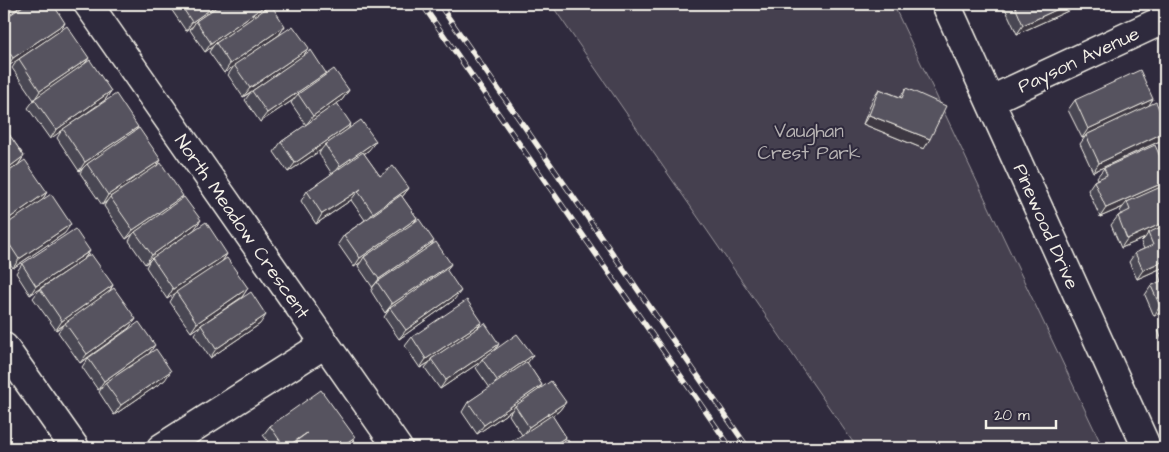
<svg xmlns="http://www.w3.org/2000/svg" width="1169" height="452" viewBox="0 0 1169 452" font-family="'Architects Daughter',sans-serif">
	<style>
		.green { fill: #454050; stroke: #9c989c }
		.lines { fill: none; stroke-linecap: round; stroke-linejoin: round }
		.minor-casing { stroke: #f4f1e8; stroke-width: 31 }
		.minor { stroke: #2f2a3d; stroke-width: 28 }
		.rail-casing { stroke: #f4f1e8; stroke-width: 5.5 }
		.rail { stroke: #2f2a3d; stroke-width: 4; stroke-dasharray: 11; stroke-linecap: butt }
		.wall { fill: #4a4752; stroke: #f4f1e8 }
		.shaded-wall { fill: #3c3942; stroke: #f4f1e8 }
		.building { fill: #56525f; stroke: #f4f1e8 }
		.labels { text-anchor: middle; stroke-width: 4; stroke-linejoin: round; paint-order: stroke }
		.street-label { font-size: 19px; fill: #f4f1e8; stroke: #2f2a3d }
		.park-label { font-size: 19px; fill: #b7b3b3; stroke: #2f2a3d }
	</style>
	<rect width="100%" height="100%" fill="#2f2a3d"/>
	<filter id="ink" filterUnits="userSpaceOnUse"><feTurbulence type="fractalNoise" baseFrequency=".02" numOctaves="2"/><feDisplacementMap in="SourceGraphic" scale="10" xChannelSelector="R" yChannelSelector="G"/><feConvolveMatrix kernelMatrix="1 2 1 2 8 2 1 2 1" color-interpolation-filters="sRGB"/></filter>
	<g filter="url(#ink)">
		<polygon class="green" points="551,4 893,4 1103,448 857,448"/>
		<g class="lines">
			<defs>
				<g id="minor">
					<polyline points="88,4 398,448"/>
					<polyline points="946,4 1147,448"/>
					<polyline points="991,100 1165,19"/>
					<polyline points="4,347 75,448"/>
					<polyline points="161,448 325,344"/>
				</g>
			</defs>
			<use href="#minor" class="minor-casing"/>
			<use href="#minor" class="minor"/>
			<defs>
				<g id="rail">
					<polyline points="422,4 731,448"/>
					<polyline points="439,4 748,448"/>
				</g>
			</defs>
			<use href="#rail" class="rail-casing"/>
			<use href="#rail" class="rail"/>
		</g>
		<g class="wall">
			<polygon points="174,4 266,4 262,11 285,26 279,35 303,55 324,76 349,90 342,100 337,103 349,128 369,150 364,154 380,176 409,188 402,197 417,218 414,223 434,241 430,246 451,264 446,270 454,300 399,339 384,317 389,310 385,313 371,291 373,288 358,266 361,262 354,267 338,244 344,235 365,220 351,200 316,224 301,201 307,191 332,174 319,154 321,150 288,172 274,152 281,142 306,125 291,103 293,100 260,122 245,100 251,92 243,97 228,75 234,66 224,73 209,52 213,46 205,52 190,30 193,26 186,31 171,9"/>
			<polygon points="1003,4 1081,4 1074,7 1073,5 1070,10 1017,34"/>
			<polygon points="4,19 65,23 59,31 89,58 85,63 111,91 105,100 86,113 138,127 135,131 161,160 157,165 181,199 194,230 182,238 227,254 222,261 248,288 242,297 205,323 260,324 210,358 194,334 201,325 191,332 170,302 176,292 179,290 167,299 146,267 150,260 145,264 129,241 133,234 126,239 104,206 107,201 102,205 80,173 83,168 79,171 57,138 62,130 50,139 28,108 34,100 12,68 18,59 7,67 4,63"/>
			<polygon points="906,88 924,149 863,124 873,98 879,89 900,97"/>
			<polygon points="1153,99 1148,106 1162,140 1093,172 1080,144 1085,137 1082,138 1068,110 1075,100"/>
			<polygon points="4,127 24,156 18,165 47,192 42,200 65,233 13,268 4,255"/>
			<polygon points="1104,168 1165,168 1165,310 1154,316 1145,295 1151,286 1161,281 1159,275 1164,267 1137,279 1129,262 1135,253 1144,249 1141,242 1145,238 1121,248 1111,225 1118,216 1121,214 1120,211 1123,207 1100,217 1088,190 1094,181 1098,179 1097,177"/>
			<polygon points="90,251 85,258 113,285 109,292 136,319 129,328 80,363 58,332 64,325 56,330 33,298 40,289 57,277 30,295 16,273 22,264"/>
			<polygon points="1165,320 1165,348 1158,330 1164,321"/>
			<polygon points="482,322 478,328 496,349 527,363 542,385 539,389 566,402 559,411 552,416 566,437 563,442 574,448 522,435 509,415 512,410 477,434 462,412 468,402 490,388 476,368 480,362 440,389 425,368 430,362 420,368 405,346 412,337"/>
			<polygon points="149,354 165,380 114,415 99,392 103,386 98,390 82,367 88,358"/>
			<polygon points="270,426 355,437 353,440 360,448 273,448 263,435"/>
		</g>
		<g class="shaded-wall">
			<polygon points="17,4 24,4 4,18 4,13"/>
			<polygon points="218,4 224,4 196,21 193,26 186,31 192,22"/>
			<polygon points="1069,4 1074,4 1070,10 1017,34 1023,25"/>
			<polygon points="266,5 260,14 216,43 213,46 205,52 211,43"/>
			<polygon points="65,23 59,32 7,67 13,58"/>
			<polygon points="285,26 279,35 224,73 230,64"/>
			<polygon points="309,48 302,57 243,97 250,88"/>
			<polygon points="89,58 82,67 34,100 40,91"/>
			<polygon points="326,73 320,82 298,94 293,100 260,122 267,113"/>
			<polygon points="349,90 342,100 306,125 313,116"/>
			<polygon points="111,91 105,100 50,139 56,130"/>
			<polygon points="1153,99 1147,108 1086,135 1085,137 1082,138 1088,129"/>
			<polygon points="869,115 930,139 924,149 863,124"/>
			<polygon points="351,124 345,134 325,145 321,150 288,172 295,163"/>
			<polygon points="138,127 132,136 87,164 83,168 79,171 85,162"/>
			<polygon points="1165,132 1165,135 1162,140 1093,172 1099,163"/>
			<polygon points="376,141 369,150 333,175 340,166"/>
			<polygon points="24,156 18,165 4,175 4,171"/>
			<polygon points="161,160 154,170 110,197 107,201 102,205 108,195"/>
			<polygon points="1165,182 1165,187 1127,202 1123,207 1100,217 1106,208"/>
			<polygon points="409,188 402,197 366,222 373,213"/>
			<polygon points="358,191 351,200 316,224 322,214"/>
			<polygon points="47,192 41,202 4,227 4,222"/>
			<polygon points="183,196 177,205 135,232 133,234 126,239 133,230"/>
			<polygon points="417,218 411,227 364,257 361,262 354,267 360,258"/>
			<polygon points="201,220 194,230 153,259 152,258 150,260 145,264 152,255"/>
			<polygon points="1165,222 1165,228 1148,233 1145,238 1121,248 1127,239"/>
			<polygon points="71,224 65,233 13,268 19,259"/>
			<polygon points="434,241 427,250 377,282 372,288 379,279"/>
			<polygon points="90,251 83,260 30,295 36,286"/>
			<polygon points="227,254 221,263 167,299 173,289"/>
			<polygon points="1165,260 1165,266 1164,267 1137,279 1143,270"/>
			<polygon points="451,264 444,273 390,308 385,313 392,304"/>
			<polygon points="113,285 107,295 56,330 62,321"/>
			<polygon points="248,288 242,297 191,332 197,323"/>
			<polygon points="461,291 454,300 399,339 406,330"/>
			<polygon points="1165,304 1165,310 1154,316 1160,306"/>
			<polygon points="266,315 260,324 210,358 216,349"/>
			<polygon points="136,319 129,328 80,363 87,354"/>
			<polygon points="482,322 475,331 431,359 430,362 420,368 426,359"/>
			<polygon points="499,344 493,353 482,359 480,362 440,389 446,380"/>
			<polygon points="155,345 148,355 105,383 103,386 98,390 104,381"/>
			<polygon points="533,355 526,365 491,390 497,380"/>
			<polygon points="171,371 165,380 114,415 121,405"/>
			<polygon points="542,385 535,394 515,406 512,410 477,434 484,425"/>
			<polygon points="566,402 559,411 523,436 529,427"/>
			<polygon points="355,437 348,447 346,448 339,448"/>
			<polygon points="566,437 560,446 557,448 549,448"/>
		</g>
		<g class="building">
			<polygon points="4,4 17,4 4,13"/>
			<polygon points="26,4 53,4 65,23 13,58 4,44 4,19"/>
			<polygon points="180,4 218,4 192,22"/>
			<polygon points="221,4 266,4 266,5 211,43 196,21"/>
			<polygon points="1014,4 1069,4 1023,25"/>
			<polygon points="271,5 285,26 230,64 216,43"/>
			<polygon points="67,26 89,58 40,91 19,59"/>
			<polygon points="293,26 309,48 250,88 234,65"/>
			<polygon points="311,50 326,73 267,113 252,91"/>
			<polygon points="90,60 111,91 56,130 34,99"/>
			<polygon points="334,69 349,90 313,116 298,94"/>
			<polygon points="1140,70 1153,99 1088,129 1075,100"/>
			<polygon points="906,88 946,106 930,139 869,115 879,89 902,98"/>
			<polygon points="116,94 138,127 85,162 63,129"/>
			<polygon points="1156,102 1165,123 1165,132 1099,163 1086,135"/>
			<polygon points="337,103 351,124 295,163 281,142"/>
			<polygon points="361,120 376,141 340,166 325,145"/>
			<polygon points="4,127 24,156 4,171"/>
			<polygon points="139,128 161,160 108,195 87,164"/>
			<polygon points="1155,145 1165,168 1165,182 1106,208 1094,181 1107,175 1104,168"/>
			<polygon points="363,152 380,176 393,166 409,188 373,213 358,191 361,189 322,214 307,191"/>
			<polygon points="25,160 47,192 4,222 4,175"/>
			<polygon points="161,163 183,196 133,230 110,197"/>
			<polygon points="1165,185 1165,222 1127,239 1118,216 1130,210 1127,202"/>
			<polygon points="51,194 71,224 19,259 4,236 4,226"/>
			<polygon points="401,195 417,218 360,258 344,235"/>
			<polygon points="184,197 201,220 152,255 135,232"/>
			<polygon points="419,219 434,241 379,279 364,257"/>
			<polygon points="206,222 227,254 173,289 152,258"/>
			<polygon points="1165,225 1165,260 1143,270 1135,253 1153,245 1148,233"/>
			<polygon points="75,229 90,251 36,286 22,264"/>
			<polygon points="436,242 451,264 392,304 377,282"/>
			<polygon points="91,254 113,285 62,321 40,289"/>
			<polygon points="227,258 248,288 197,323 176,292"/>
			<polygon points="446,269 461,291 406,330 390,308"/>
			<polygon points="1165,279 1165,304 1160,306 1151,286"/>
			<polygon points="114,288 136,319 87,354 65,323"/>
			<polygon points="251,292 266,315 216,349 201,325"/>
			<polygon points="467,300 482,322 426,359 412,337"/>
			<polygon points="139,322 155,345 104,381 88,358"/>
			<polygon points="485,323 499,344 446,380 431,359"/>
			<polygon points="517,334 533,355 497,380 482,359"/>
			<polygon points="156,349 171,371 121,405 105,383"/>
			<polygon points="527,362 542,385 484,425 468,402"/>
			<polygon points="551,381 566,402 529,427 515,406"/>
			<polygon points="321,390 355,437 339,448 287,448 307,433 285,448 270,426"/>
			<polygon points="552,415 566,437 549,448 502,448"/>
			<polygon points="4,434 14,448 4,448"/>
			<polygon points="567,439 574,448 553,448"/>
			<polygon points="354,440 360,448 341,448"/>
		</g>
	</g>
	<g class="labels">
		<g class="street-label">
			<text transform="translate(1078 59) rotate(-25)" y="7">Payson Avenue</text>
			<text transform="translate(243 226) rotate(55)" y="7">North Meadow Crescent</text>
			<text transform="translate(1047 226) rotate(66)" y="7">Pinewood Drive</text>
		</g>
		<g class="park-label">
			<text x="809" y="137">Vaughan<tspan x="809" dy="22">Crest Park</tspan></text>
		</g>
	</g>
	<rect width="1169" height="452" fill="none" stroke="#2f2a3d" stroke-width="20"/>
	<rect x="10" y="10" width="1149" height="432" fill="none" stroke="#f4f1e8" stroke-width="2" filter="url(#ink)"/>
	<path d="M986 420v8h70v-8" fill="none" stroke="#f4f1e8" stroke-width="2.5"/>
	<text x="994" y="420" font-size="15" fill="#f4f1e8" stroke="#2f2a3d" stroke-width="4" paint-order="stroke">20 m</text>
</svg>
